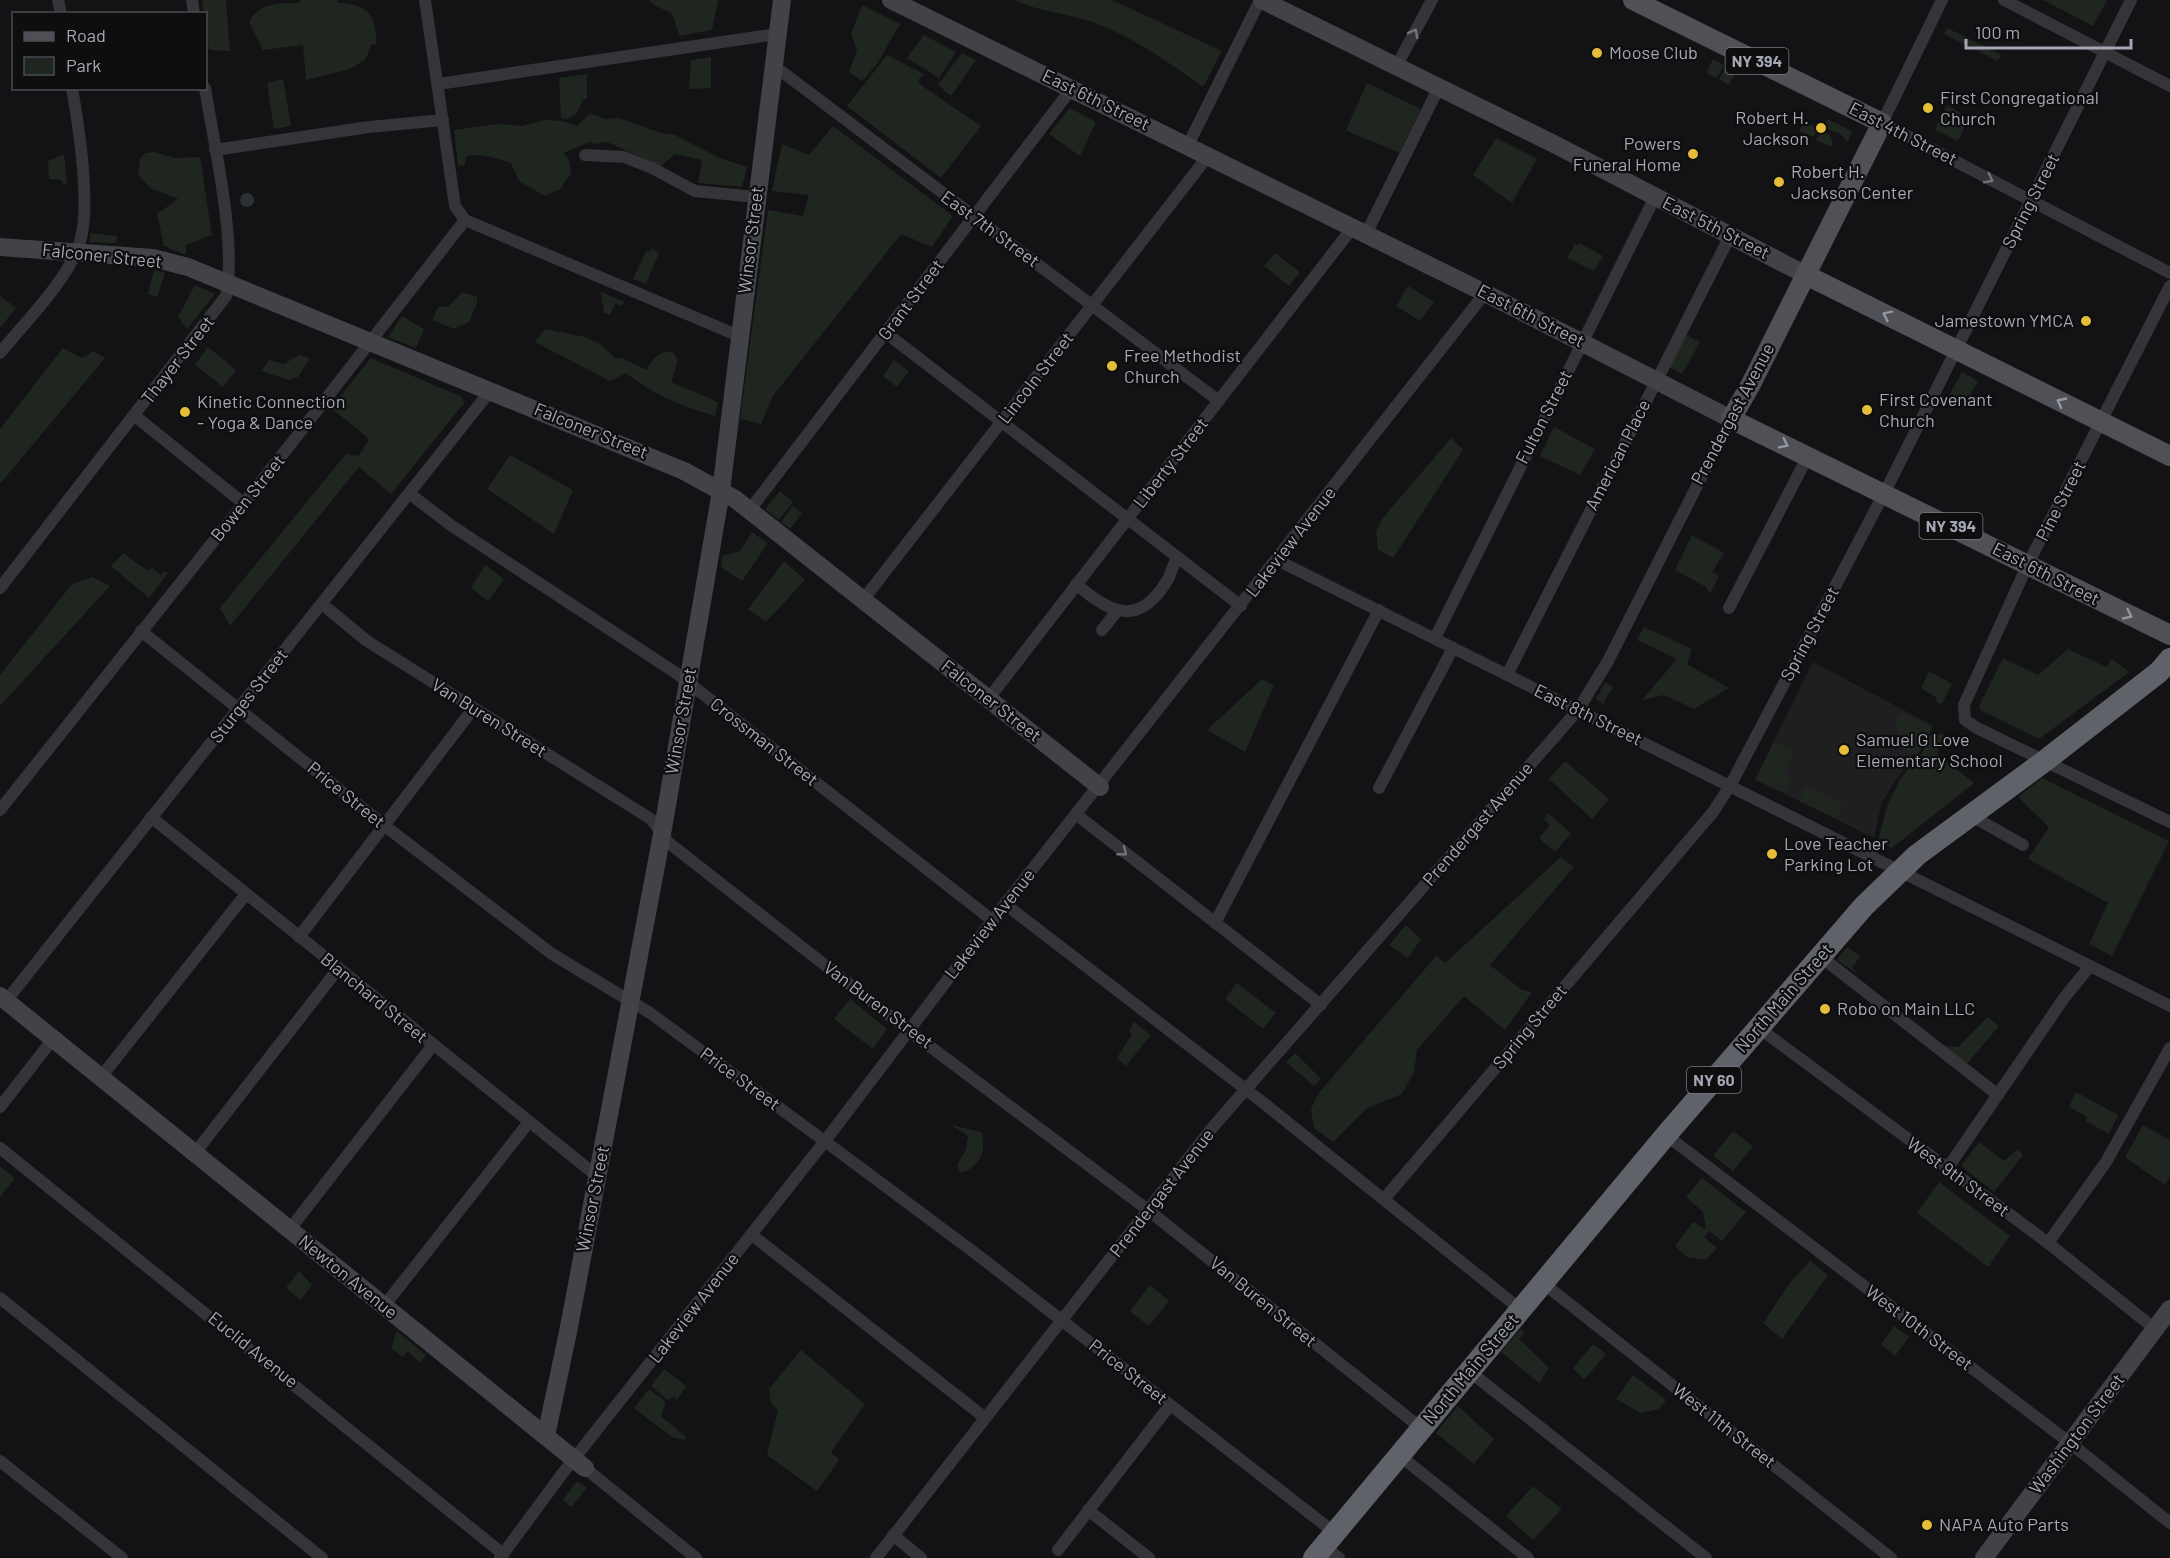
<svg xmlns="http://www.w3.org/2000/svg" width="2170" height="1558" viewBox="0 0 2170 1558" font-family="Barlow,sans-serif">
	<style>
		.built { fill: #1f1f21 }
		.green { fill: #1f2620 }
		.water { fill: #2c3239 }
		.lines { fill: none; stroke-linecap: round; stroke-linejoin: round }
		.street { stroke: #343439; stroke-width: 12 }
		.secondary { stroke: #424349; stroke-width: 18 }
		.primary { stroke: #505157; stroke-width: 20 }
		.highway { stroke: #606269; stroke-width: 22 }
		.oneway { stroke: #72747d }
		.oneway2 { stroke: #9497a1 }
		.poi-dot { fill: #e5bd39; stroke: #0e0e0f; stroke-width: 2 }
		.labels { text-anchor: middle; stroke-width: 4.5; stroke-linejoin: round; paint-order: stroke }
		.shield { fill: #0e0e0f; stroke: #787a82; stroke-width: 1.5 }
		.shield-label { font-size: 16px; font-weight: bold; fill: #a5a8b4 }
		.poi-label { font-size: 18px; fill: #a5a8b4; stroke: #0e0e0f; text-anchor: start }
		.street-label { font-size: 18px; fill: #a5a8b4; stroke: #0e0e0f }
	</style>
	<rect width="100%" height="100%" fill="#131214"/>
	<polygon class="built" points="1813,662 1932,725 1882,802 1874,838 1755,779"/>
	<g class="green">
		<polygon points="202,0 226,0 230,51 209,50"/>
		<path d="M300,0H337L338,3C368,4 377,15 376,44L371,45L366,59L350,69L306,80L303,45L263,50L249,22C260,2 279,3 300,3Z"/>
		<path d="M649,0H718L712,30L679,36C671,0 668,18 649,0Z"/>
		<path d="M1015,0H1112L1222,51L1203,87C1169,62 1127,33 1086,20C1063,13 1036,11 1015,0Z"/>
		<polygon points="2043,0 2107,0 2093,26"/>
		<polygon points="862,5 900,24 877,64 862,81 849,72 857,50 851,34"/>
		<polygon points="1947,28 2001,55 1998,61 1944,34"/>
		<polygon points="924,35 956,52 939,78 907,58"/>
		<polygon points="962,53 976,60 951,96 938,85"/>
		<polygon points="887,55 924,74 918,80 921,85 981,126 941,178 847,106"/>
		<polygon points="711,57 711,88 689,89 691,60"/>
		<polygon points="1713,59 1724,65 1717,78 1706,73"/>
		<polygon points="1726,66 1736,71 1729,85 1719,79"/>
		<polygon points="587,74 587,99 584,99 576,114 567,119 561,118 559,78"/>
		<polygon points="283,79 291,126 274,129 267,83"/>
		<path d="M1367,83L1421,109L1399,153C1381,143 1364,140 1346,130Z"/>
		<polygon points="1947,105 1969,118 1958,141 1935,130"/>
		<polygon points="1070,108 1096,122 1080,156 1049,134"/>
		<path d="M590,113L605,119L619,118L661,133L675,135L720,158L747,167L742,187L698,183L702,160L675,154L661,166L607,142L593,144L591,141L564,153L569,160L571,173L560,189L545,196L519,181L511,163C495,158 482,153 466,156L465,165L458,166L454,130L498,124L522,126L545,120L563,121L577,126Z"/>
		<polygon points="1827,119 1852,131 1848,142 1840,134 1825,128 1824,124"/>
		<polygon points="1805,122 1815,127 1817,132 1813,137 1799,131"/>
		<polygon points="833,126 953,216 932,247 901,234 773,396 761,424 740,419 768,210 803,216 809,195 772,191 782,144 809,155"/>
		<polygon points="1825,132 1830,135 1833,143 1831,147 1816,140 1820,133"/>
		<polygon points="1496,138 1537,159 1512,203 1473,175"/>
		<polygon points="154,152 175,158 200,157 212,235 186,245 186,255 164,246 157,214 178,199 150,188 138,174 140,159 145,153"/>
		<polygon points="64,154 67,184 64,185 61,180 49,179 48,161"/>
		<polygon points="90,233 117,236 116,243 90,242"/>
		<polygon points="1580,243 1603,256 1594,271 1567,258 1575,244 1578,246"/>
		<polygon points="652,248 659,253 646,284 633,279 646,251 649,252"/>
		<polygon points="1275,253 1300,272 1289,286 1264,266"/>
		<polygon points="154,270 165,273 157,297 148,294"/>
		<polygon points="195,285 215,294 187,329 178,317"/>
		<polygon points="1408,286 1434,302 1420,321 1396,306"/>
		<polygon points="462,292 477,297 477,303 469,322 454,329 432,320 439,306 448,307"/>
		<polygon points="601,293 601,292 624,302 622,306 616,303 610,315 604,313"/>
		<polygon points="0,296 16,308 0,328"/>
		<polygon points="402,316 424,329 416,348 388,337"/>
		<path d="M545,329L585,337L600,344L615,358H622L647,370C650,360 661,349 673,352L678,360L671,382L718,402L715,416C679,405 656,396 626,373L610,381L535,342Z"/>
		<polygon points="1683,333 1700,342 1682,374 1667,366"/>
		<polygon points="208,347 236,370 223,387 195,365"/>
		<polygon points="63,348 82,358 93,351 105,358 0,484 0,429"/>
		<polygon points="299,355 310,358 298,377 289,380 261,371 269,360 284,364"/>
		<polygon points="371,358 462,397 464,403 391,494 359,467 230,626 220,608 346,454 359,456 368,441 367,437 331,408"/>
		<polygon points="894,360 909,371 897,387 883,376"/>
		<polygon points="1962,372 1978,381 1964,407 1947,399"/>
		<polygon points="1554,427 1595,449 1580,475 1540,456"/>
		<polygon points="1451,438 1463,450 1393,558 1378,550 1376,532 1382,519"/>
		<polygon points="510,455 573,490 554,534 487,489"/>
		<polygon points="780,491 793,502 779,520 765,509"/>
		<polygon points="793,506 802,513 790,529 781,522"/>
		<polygon points="752,532 768,543 742,581 721,567 722,556 740,551"/>
		<polygon points="1692,535 1724,553 1712,572 1719,576 1710,594 1706,587 1675,570"/>
		<polygon points="123,553 148,571 152,568 161,575 164,571 168,573 149,598 111,566"/>
		<polygon points="784,561 805,580 766,622 748,609"/>
		<polygon points="485,565 504,579 488,601 471,588"/>
		<polygon points="92,577 110,586 0,706 0,675 72,584"/>
		<polygon points="1644,627 1692,649 1687,664 1729,688 1694,709 1664,695 1642,700 1677,659 1637,640"/>
		<polygon points="2068,649 2106,667 2112,659 2129,672 2039,739 1980,710 1979,706 2003,658 2038,675"/>
		<polygon points="1929,671 1952,684 1941,705 1936,701 1937,698 1921,688"/>
		<polygon points="1262,679 1274,685 1245,752 1207,730"/>
		<polygon points="1605,682 1613,687 1603,704 1596,699 1598,694 1601,693 1600,691"/>
		<polygon points="1901,712 1933,727 1917,756 1901,748 1896,720"/>
		<polygon points="1944,734 1937,754 1974,783 1892,848 1878,841 1887,806 1900,779 1922,753 1930,735"/>
		<polygon points="1774,741 1794,751 1784,773 1791,777 1786,791 1781,792 1756,780"/>
		<polygon points="1565,761 1609,799 1592,819 1549,779"/>
		<polygon points="2042,778 2169,841 2112,956 2089,944 2108,903 2028,859 2049,827 2018,797"/>
		<polygon points="1806,786 1843,804 1837,817 1834,818 1799,801"/>
		<polygon points="1545,811 1571,833 1555,852 1539,838 1550,825 1544,819 1547,814"/>
		<polygon points="1561,857 1574,867 1490,965 1522,990 1532,992 1505,1030 1464,996 1417,1050 1414,1072 1402,1094 1367,1108 1333,1142 1314,1128 1311,1109 1318,1094 1436,956 1445,963"/>
		<polygon points="1406,925 1421,939 1408,958 1389,945"/>
		<polygon points="1847,947 1861,956 1852,967 1859,975 1837,960"/>
		<polygon points="1237,983 1276,1013 1263,1029 1225,999"/>
		<polygon points="850,999 887,1029 873,1049 834,1019"/>
		<polygon points="1988,1017 1999,1026 1967,1064 1945,1046 1958,1047"/>
		<polygon points="1134,1022 1151,1035 1126,1066 1117,1058 1132,1034 1129,1031"/>
		<polygon points="1295,1053 1321,1079 1314,1086 1286,1062"/>
		<polygon points="2076,1092 2118,1115 2109,1134 2086,1121 2087,1117 2069,1107"/>
		<path d="M951,1125L981,1132C988,1151 979,1168 960,1173L957,1165L966,1149L968,1136Z"/>
		<polygon points="2143,1125 2170,1140 2170,1176 2165,1185 2125,1157"/>
		<polygon points="1733,1131 1753,1146 1733,1171 1713,1156"/>
		<polygon points="1979,1142 2004,1161 2018,1149 2023,1155 1994,1192 1961,1166"/>
		<polygon points="0,1166 15,1178 0,1197"/>
		<polygon points="1702,1178 1746,1212 1722,1241 1709,1231 1704,1237 1717,1248 1706,1260 1687,1257 1675,1246 1693,1222 1706,1229 1703,1212 1686,1197"/>
		<polygon points="1939,1182 2010,1236 1988,1267 1917,1213"/>
		<polygon points="1810,1261 1828,1275 1782,1339 1763,1323 1789,1284"/>
		<polygon points="299,1271 312,1285 301,1300 286,1288"/>
		<polygon points="1150,1285 1169,1301 1149,1326 1130,1311"/>
		<polygon points="1894,1326 1909,1337 1895,1356 1881,1344"/>
		<polygon points="1521,1329 1525,1332 1519,1339 1549,1368 1539,1383 1501,1352"/>
		<polygon points="397,1331 426,1355 420,1363 408,1351 402,1357 391,1348"/>
		<polygon points="1593,1344 1606,1354 1584,1380 1573,1368"/>
		<polygon points="801,1350 865,1404 831,1452 839,1460 817,1491 767,1455 778,1410 771,1403 769,1389"/>
		<polygon points="664,1369 686,1386 677,1400 674,1397 668,1400 651,1386"/>
		<polygon points="1633,1375 1666,1400 1659,1409 1641,1413 1616,1399"/>
		<polygon points="649,1389 666,1402 661,1416 686,1437 685,1440 672,1437 634,1408"/>
		<polygon points="1458,1406 1494,1439 1474,1464 1436,1433"/>
		<polygon points="577,1481 587,1488 571,1507 563,1500"/>
		<polygon points="1533,1486 1562,1509 1533,1540 1506,1516"/>
	</g>
	<circle class="water" cx="247" cy="200" r="7"/>
	<g class="lines">
		<g class="street">
			<polyline points="58,0 61,14"/>
			<polyline points="192,0 194,14"/>
			<polyline points="425,0 455,206 465,220 739,336"/>
			<polyline points="1942,0 1882,123 2170,273"/>
			<polyline points="2004,0 2170,86"/>
			<polyline points="773,65 1219,401"/>
			<polyline points="1397,65 1432,0"/>
			<polyline points="438,84 777,34"/>
			<polyline points="1188,145 1260,0"/>
			<polyline points="215,150 369,127 443,120"/>
			<polyline points="585,155 624,157 652,168 695,191 756,197"/>
			<polyline points="1366,234 1439,87"/>
			<polyline points="2170,286 2027,566 1964,705 1965,720 1977,728 2170,822"/>
			<polyline points="886,333 1241,606"/>
			<path d="M0,353C25,322 66,282 79,245C92,208 79,128 72,88"/>
			<polyline points="135,416 243,503"/>
			<polyline points="410,494 452,526 676,673 992,920"/>
			<polyline points="749,511 1072,88"/>
			<polyline points="1277,560 2170,1006"/>
			<path d="M1076,584C1112,615 1140,627 1168,579C1172,572 1172,565 1178,558"/>
			<path d="M0,588L226,296C237,243 214,144 205,88"/>
			<polyline points="863,600 1208,156"/>
			<polyline points="322,604 367,641 651,819 669,843 908,1030 1148,1210 1421,1428"/>
			<polyline points="1729,608 1808,456"/>
			<polyline points="1102,630 1117,611"/>
			<polyline points="141,631 385,826 552,954 650,1013 834,1148 979,1256 1335,1533"/>
			<polyline points="1435,638 1655,197"/>
			<polyline points="1507,675 1730,236"/>
			<polyline points="989,698 1353,227"/>
			<polyline points="1379,788 1453,648"/>
			<polyline points="0,810 290,445 465,220"/>
			<polyline points="1077,815 1321,1005"/>
			<polyline points="1970,815 2023,845"/>
			<polyline points="151,817 597,1176"/>
			<polyline points="1005,904 1261,1101 1520,1309"/>
			<polyline points="1215,923 1379,610"/>
			<polyline points="299,937 473,709"/>
			<polyline points="1820,956 1998,1095"/>
			<polyline points="6,1001 491,390"/>
			<polyline points="1759,1028 2048,1243 2155,1329"/>
			<polyline points="101,1077 246,894"/>
			<polyline points="0,1107 53,1039"/>
			<polyline points="1666,1135 2070,1443 2170,1523"/>
			<polyline points="0,1148 503,1554"/>
			<polyline points="195,1153 338,969"/>
			<polyline points="1947,1169 2064,998 2090,966"/>
			<polyline points="1385,1198 1713,812 1730,786 1890,482 2131,0"/>
			<polyline points="290,1229 433,1045"/>
			<polyline points="752,1235 984,1417"/>
			<polyline points="2048,1243 2106,1162 2170,1048"/>
			<polyline points="1543,1283 1891,1558"/>
			<polyline points="0,1298 322,1558"/>
			<polyline points="384,1306 529,1122"/>
			<polyline points="1469,1371 1706,1558"/>
			<polyline points="1399,1455 1528,1558"/>
			<polyline points="0,1461 122,1558"/>
			<polyline points="585,1468 696,1558"/>
			<polyline points="1088,1510 1149,1558"/>
			<polyline points="893,1535 921,1558"/>
			<polyline points="1324,1546 1339,1558"/>
			<polyline points="1058,1550 1170,1405"/>
			<polyline points="500,1558 562,1474 825,1141 1005,904 1485,293"/>
			<polyline points="876,1558 1212,1128 1578,710 1608,661 1731,419"/>
		</g>
		<g class="secondary">
			<polyline points="891,0 1485,293 1731,419"/>
			<polyline points="1262,0 1554,144 1806,275"/>
			<polyline points="0,247 153,258 188,267 684,471 735,499 1100,787"/>
			<polyline points="0,996 585,1468"/>
			<polyline points="546,1436 568,1332 662,834 721,491 782,0"/>
			<polyline points="1984,1558 2170,1309"/>
		</g>
		<g class="primary">
			<polyline points="1633,0 1882,123 1751,384 1731,419 2170,635"/>
			<polyline points="1806,275 2170,456"/>
		</g>
		<polyline class="highway" points="1314,1558 1666,1135 1864,906 1917,855 2046,760 2159,672 2170,659"/>
	</g>
	<defs><path id="oneway-chevron" d="M-2-3.5L2.5 0L-2 3.5" fill="none" stroke-width="1.6" stroke-linecap="round" stroke-linejoin="round" transform="scale(1.5)"/></defs>
	<g class="oneway">
		<use href="#oneway-chevron" transform="translate(1414 33) rotate(-62)"/>
		<use href="#oneway-chevron" transform="translate(1989 179) rotate(27)"/>
		<use href="#oneway-chevron" transform="translate(1123 852) rotate(38)"/>
	</g>
	<g class="oneway2">
		<use href="#oneway-chevron" transform="translate(1887 315) rotate(-154)"/>
		<use href="#oneway-chevron" transform="translate(2061 402) rotate(-152)"/>
		<use href="#oneway-chevron" transform="translate(1784 444) rotate(26)"/>
		<use href="#oneway-chevron" transform="translate(2128 615) rotate(25)"/>
	</g>
	<g class="poi-dot">
		<circle cx="1597" cy="53" r="6"/>
		<circle cx="1928" cy="108" r="6"/>
		<circle cx="1821" cy="128" r="6"/>
		<circle cx="1693" cy="154" r="6"/>
		<circle cx="1779" cy="182" r="6"/>
		<circle cx="2086" cy="321" r="6"/>
		<circle cx="1112" cy="366" r="6"/>
		<circle cx="1867" cy="410" r="6"/>
		<circle cx="185" cy="412" r="6"/>
		<circle cx="1844" cy="750" r="6"/>
		<circle cx="1772" cy="854" r="6"/>
		<circle cx="1825" cy="1009" r="6"/>
		<circle cx="1927" cy="1525" r="6"/>
	</g>
	<g class="labels">
		<g class="shield">
			<rect x="1725.5" y="48" width="63" height="26" rx="4.5"/>
			<rect x="1919.5" y="513" width="63" height="26" rx="4.5"/>
			<rect x="1687" y="1067" width="54" height="26" rx="4.5"/>
		</g>
		<g class="shield-label">
			<text x="1757" y="67">NY 394</text>
			<text x="1951" y="532">NY 394</text>
			<text x="1714" y="1086">NY 60</text>
		</g>
		<g class="poi-label">
			<text x="1609" y="59">Moose Club</text>
			<text x="1940" y="104">First Congregational<tspan x="1940" dy="21">Church</tspan></text>
			<text x="1809" y="124" text-anchor="end">Robert H.<tspan x="1809" dy="21">Jackson</tspan></text>
			<text x="1681" y="150" text-anchor="end">Powers<tspan x="1681" dy="21">Funeral Home</tspan></text>
			<text x="1791" y="178">Robert H.<tspan x="1791" dy="21">Jackson Center</tspan></text>
			<text x="2074" y="327" text-anchor="end">Jamestown YMCA</text>
			<text x="1124" y="362">Free Methodist<tspan x="1124" dy="21">Church</tspan></text>
			<text x="1879" y="406">First Covenant<tspan x="1879" dy="21">Church</tspan></text>
			<text x="197" y="408">Kinetic Connection<tspan x="197" dy="21">- Yoga &amp; Dance</tspan></text>
			<text x="1856" y="746">Samuel G Love<tspan x="1856" dy="21">Elementary School</tspan></text>
			<text x="1784" y="850">Love Teacher<tspan x="1784" dy="21">Parking Lot</tspan></text>
			<text x="1837" y="1015">Robo on Main LLC</text>
			<text x="1939" y="1531">NAPA Auto Parts</text>
		</g>
		<g class="street-label">
			<text transform="translate(1096 100) rotate(26)" y="6">East 6th Street</text>
			<text transform="translate(1903 134) rotate(27)" y="6">East 4th Street</text>
			<text transform="translate(2031 201) rotate(-63)" y="6">Spring Street</text>
			<text transform="translate(1716 228) rotate(27)" y="6">East 5th Street</text>
			<text transform="translate(990 229) rotate(36)" y="6">East 7th Street</text>
			<text transform="translate(751 240) rotate(-83)" y="6">Winsor Street</text>
			<text transform="translate(102 256) rotate(6)" y="6">Falconer Street</text>
			<text transform="translate(911 300) rotate(-53)" y="6">Grant Street</text>
			<text transform="translate(1531 316) rotate(27)" y="6">East 6th Street</text>
			<text transform="translate(178 360) rotate(-52)" y="6">Thayer Street</text>
			<text transform="translate(1036 378) rotate(-52)" y="6">Lincoln Street</text>
			<text transform="translate(1733 414) rotate(-62)" y="6">Prendergast Avenue</text>
			<text transform="translate(1544 417) rotate(-63)" y="6">Fulton Street</text>
			<text transform="translate(591 431) rotate(22)" y="6">Falconer Street</text>
			<text transform="translate(1618 455) rotate(-63)" y="6">American Place</text>
			<text transform="translate(1171 463) rotate(-52)" y="6">Liberty Street</text>
			<text transform="translate(248 498) rotate(-51)" y="6">Bowen Street</text>
			<text transform="translate(2061 501) rotate(-63)" y="6">Pine Street</text>
			<text transform="translate(1291 542) rotate(-52)" y="6">Lakeview Avenue</text>
			<text transform="translate(2046 574) rotate(27)" y="6">East 6th Street</text>
			<text transform="translate(1810 634) rotate(-62)" y="6">Spring Street</text>
			<text transform="translate(249 696) rotate(-52)" y="6">Sturges Street</text>
			<text transform="translate(991 701) rotate(38)" y="6">Falconer Street</text>
			<text transform="translate(1588 715) rotate(26)" y="6">East 8th Street</text>
			<text transform="translate(489 718) rotate(32)" y="6">Van Buren Street</text>
			<text transform="translate(681 721) rotate(-80)" y="6">Winsor Street</text>
			<text transform="translate(764 742) rotate(38)" y="6">Crossman Street</text>
			<text transform="translate(346 795) rotate(39)" y="6">Price Street</text>
			<text transform="translate(1478 824) rotate(-49)" y="6">Prendergast Avenue</text>
			<text transform="translate(990 924) rotate(-52)" y="6">Lakeview Avenue</text>
			<text transform="translate(374 998) rotate(39)" y="6">Blanchard Street</text>
			<text transform="translate(1784 998) rotate(-49)" y="6">North Main Street</text>
			<text transform="translate(878 1005) rotate(37)" y="6">Van Buren Street</text>
			<text transform="translate(1530 1027) rotate(-50)" y="6">Spring Street</text>
			<text transform="translate(740 1079) rotate(36)" y="6">Price Street</text>
			<text transform="translate(1958 1177) rotate(36)" y="6">West 9th Street</text>
			<text transform="translate(1162 1193) rotate(-52)" y="6">Prendergast Avenue</text>
			<text transform="translate(593 1199) rotate(-79)" y="6">Winsor Street</text>
			<text transform="translate(348 1277) rotate(39)" y="6">Newton Avenue</text>
			<text transform="translate(1263 1302) rotate(39)" y="6">Van Buren Street</text>
			<text transform="translate(694 1308) rotate(-52)" y="6">Lakeview Avenue</text>
			<text transform="translate(1919 1328) rotate(37)" y="6">West 10th Street</text>
			<text transform="translate(253 1350) rotate(39)" y="6">Euclid Avenue</text>
			<text transform="translate(1471 1369) rotate(-50)" y="6">North Main Street</text>
			<text transform="translate(1128 1372) rotate(38)" y="6">Price Street</text>
			<text transform="translate(1724 1426) rotate(38)" y="6">West 11th Street</text>
			<text transform="translate(2077 1434) rotate(-53)" y="6">Washington Street</text>
		</g>
	</g>
	<rect x="12" y="12" width="195" height="78" fill="#0e0e0f" stroke="#4a4c51" stroke-width="1.5"/>
	<rect x="24" y="32" width="30" height="9" fill="#505157" stroke="#4a4c51" stroke-width="1.5"/>
	<text x="66" y="42" font-size="18" fill="#a5a8b4">Road</text>
	<rect x="24" y="57" width="30" height="18" fill="#1f2620" stroke="#4a4c51" stroke-width="1.5"/>
	<text x="66" y="72" font-size="18" fill="#a5a8b4">Park</text>
	<path d="M1966 39v9h165v-9" fill="none" stroke="#a5a8b4" stroke-width="3"/>
	<text x="1975" y="39" font-size="18" fill="#a5a8b4" stroke="#0e0e0f" stroke-width="4.5" paint-order="stroke">100 m</text>
</svg>
